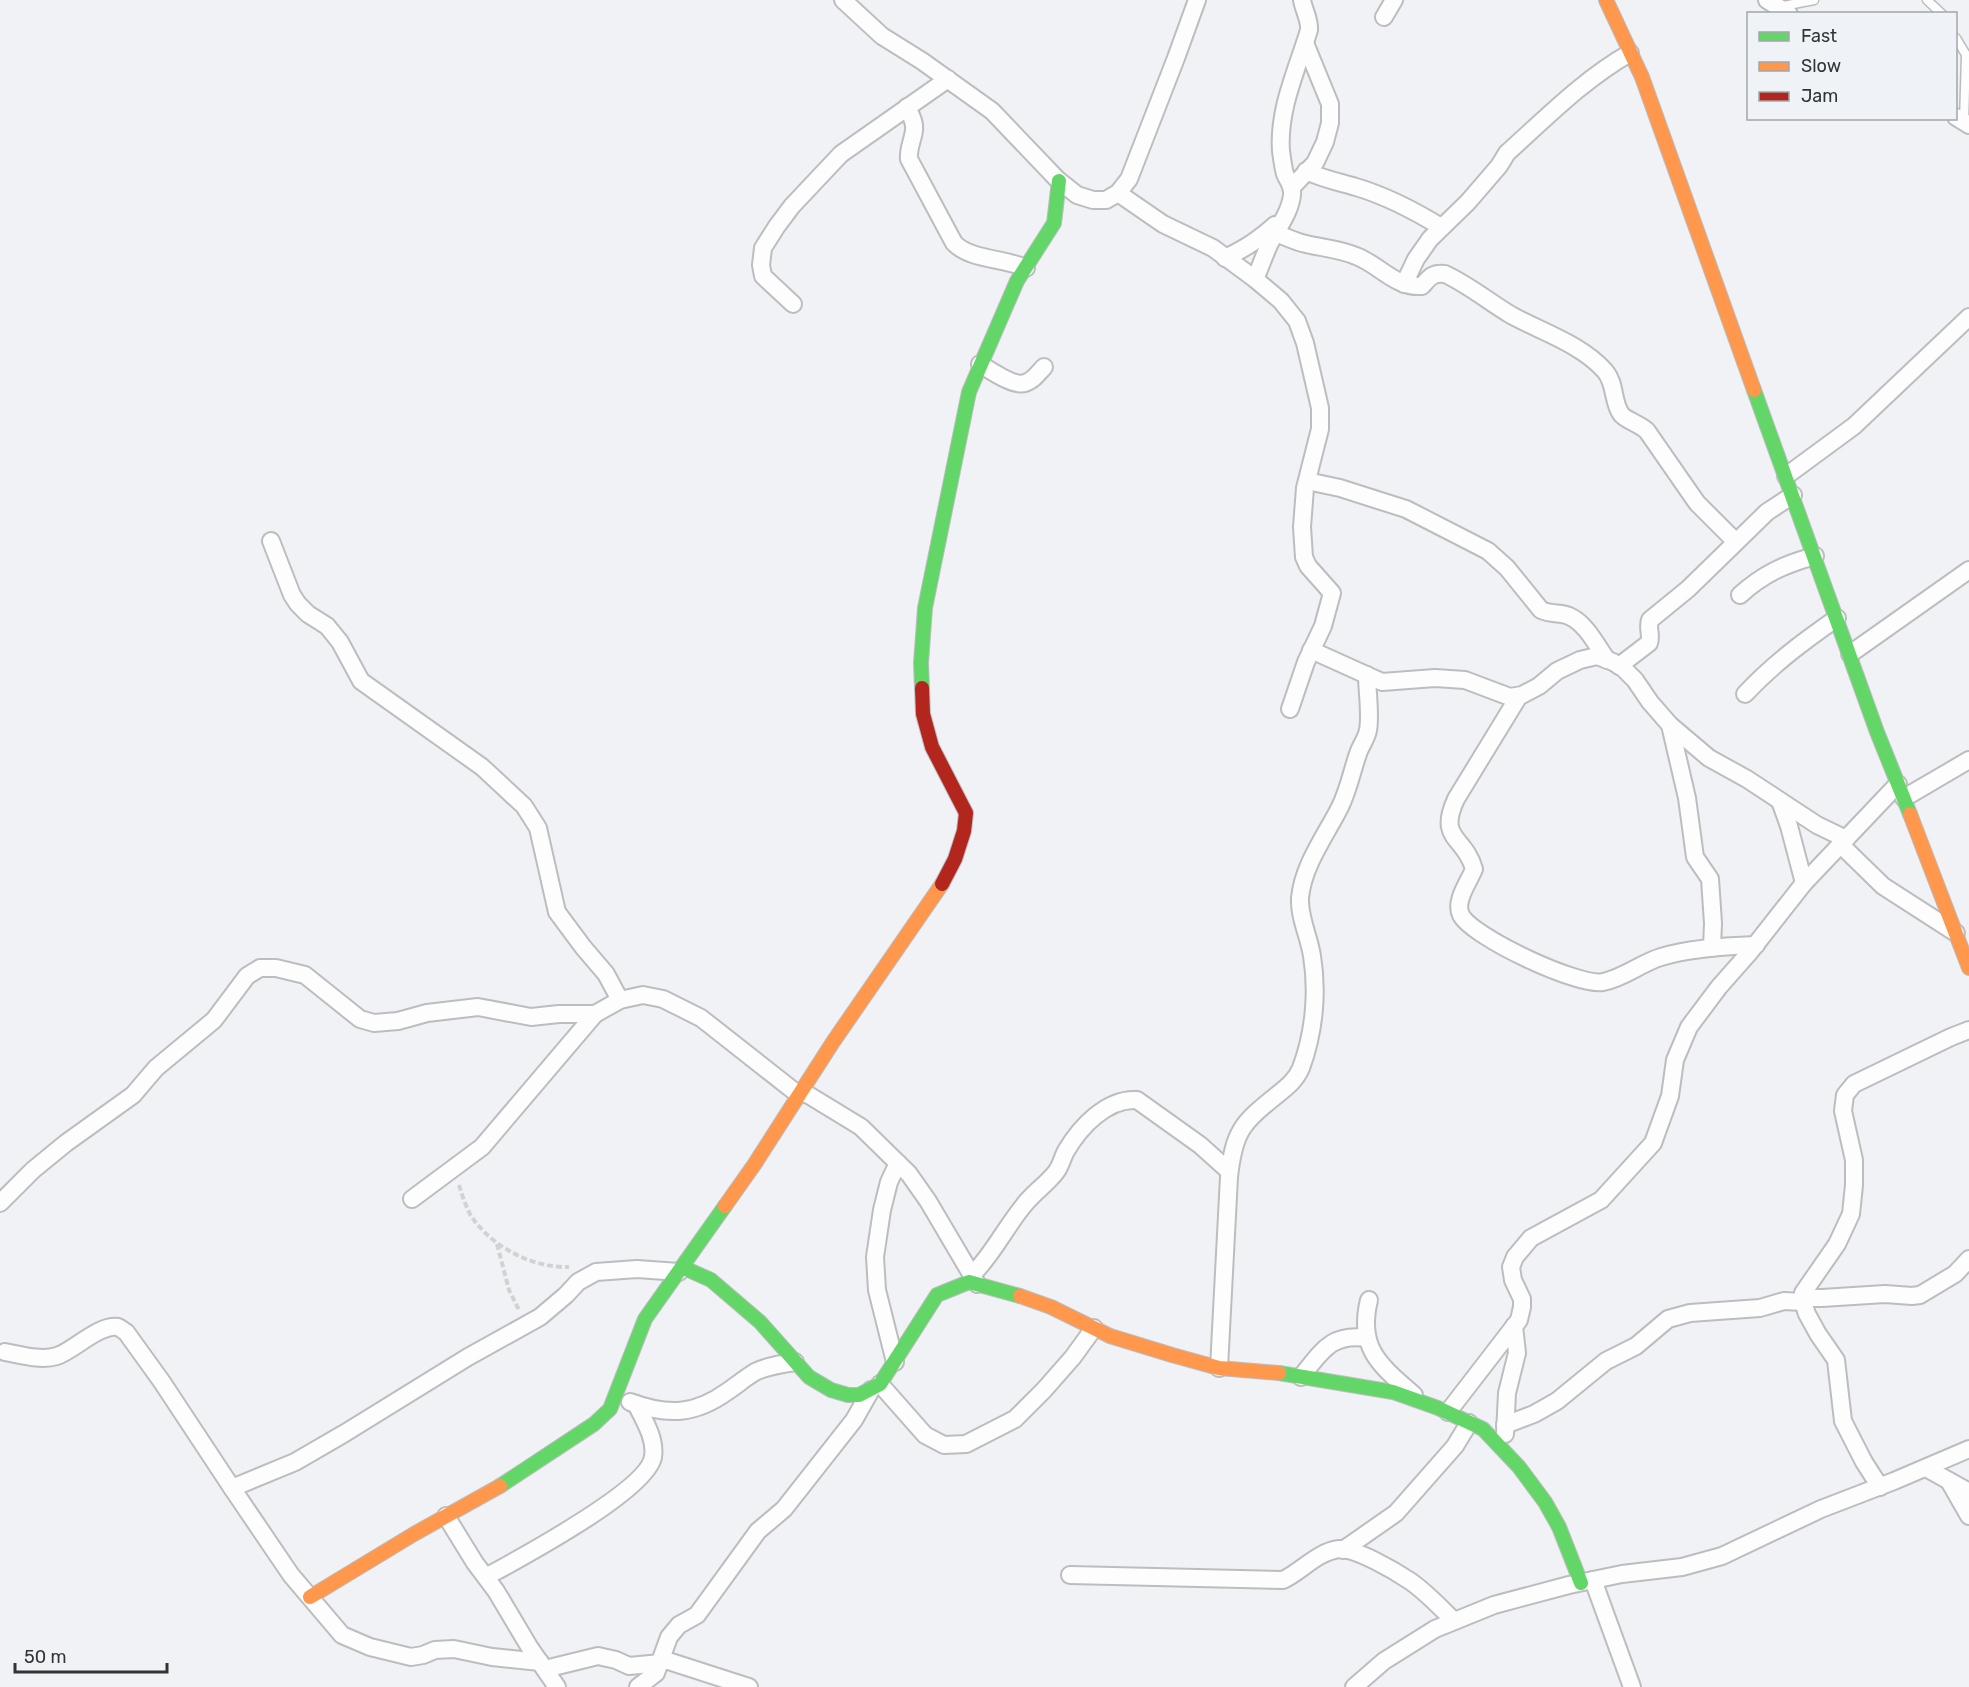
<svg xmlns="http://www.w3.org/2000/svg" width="1969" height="1687" viewBox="0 0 1969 1687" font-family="Rubik,sans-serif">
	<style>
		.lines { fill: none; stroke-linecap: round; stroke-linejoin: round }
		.lane-casing { stroke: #bcbdbf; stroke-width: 11 }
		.street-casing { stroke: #bcbdbf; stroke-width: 20 }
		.fast-casing { stroke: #bcbdbf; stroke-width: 16 }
		.slow-casing { stroke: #bcbdbf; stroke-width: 16 }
		.jam-casing { stroke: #bcbdbf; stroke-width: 16 }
		.path { stroke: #d2d2d3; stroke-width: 4; stroke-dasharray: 6 3; stroke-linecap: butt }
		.lane { stroke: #fdfdfe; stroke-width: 8 }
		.street { stroke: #fdfdfe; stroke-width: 16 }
		.fast { stroke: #63d668; stroke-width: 14 }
		.slow { stroke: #ff974d; stroke-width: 14 }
		.jam { stroke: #b3261e; stroke-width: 14 }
	</style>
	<rect width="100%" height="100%" fill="#f0f2f5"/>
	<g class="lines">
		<defs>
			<g id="lane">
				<polyline points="1927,0 1942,14"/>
				<polyline points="1778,7 1814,0"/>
				<polyline points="1956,38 1968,58"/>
				<polyline points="1964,122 1966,55"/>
			</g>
			<g id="street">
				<polyline points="843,0 882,36 922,61 992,111 1057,179 1077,195 1093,200 1106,200 1118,193 1129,179 1176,58 1197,0"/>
				<polyline points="1767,0 1789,14"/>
				<polyline points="1384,17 1394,0"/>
				<path d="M907,107C910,114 915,121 914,130C913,140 908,148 909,159L954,243C970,260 1004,258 1026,268"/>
				<polyline points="1956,117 1969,125"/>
				<path d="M1306,171C1323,179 1339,182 1356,187C1386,196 1415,211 1441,227"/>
				<polyline points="1292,187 1315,163 1325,142 1330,123 1330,104 1305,43"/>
				<polyline points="1118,193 1163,224 1213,248 1255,279 1281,301 1297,321 1305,343 1320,408 1320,429 1305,488 1302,527 1304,557 1308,566 1332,593 1323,626 1306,662 1290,709"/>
				<path d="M1276,233C1286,237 1296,242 1306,244C1323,248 1340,249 1356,256C1380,265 1395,288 1422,286C1429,278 1433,272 1445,274C1469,285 1489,302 1511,315C1542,332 1581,344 1605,371C1616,384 1612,401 1621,414C1625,420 1640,424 1647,431L1697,503L1735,541"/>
				<path d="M1225,258C1246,248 1258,240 1275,225"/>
				<path d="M1255,279C1260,268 1264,256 1269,245C1277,229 1290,213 1292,195C1293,186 1288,181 1285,174C1283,167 1282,158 1281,151C1278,109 1297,70 1309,30C1310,20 1304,11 1302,0"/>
				<path d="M1404,284L1416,259L1430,239L1468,202L1499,166L1507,153C1546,118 1584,79 1630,53"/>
				<polyline points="793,304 763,276 761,265 763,248 777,226 792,206 841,154 948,79"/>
				<path d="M980,364C990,370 1014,387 1025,383C1033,381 1039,372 1044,367"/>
				<polyline points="1786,476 1854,426 1969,317"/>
				<path d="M1307,481L1340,488L1406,509L1488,551L1507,568L1541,610C1552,615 1561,612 1569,616C1586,623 1597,646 1607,660"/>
				<polyline points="271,541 292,595 298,604 308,614 327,626 340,642 361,681 482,767 524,806 538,828 557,912 583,947 606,974 620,1000"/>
				<path d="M1740,595C1763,574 1785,564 1815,556"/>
				<polyline points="1311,650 1382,682 1435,678 1465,680 1510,697 1522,695 1539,686 1557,671 1580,660 1597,656 1613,662 1623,668 1635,680 1650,702 1670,725 1709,758 1747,779 1817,825 1846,839"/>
				<polyline points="1850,654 1969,570"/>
				<path d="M1619,666L1649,643C1652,635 1647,628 1650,620L1688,589L1767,512L1793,495"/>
				<path d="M1745,694C1773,664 1804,641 1837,618"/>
				<path d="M1519,696L1456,799C1437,840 1465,836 1474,869C1469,882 1454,901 1461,915C1472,937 1579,987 1603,982C1624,978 1641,963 1661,957C1690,948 1725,946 1756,945"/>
				<polyline points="1670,725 1687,798 1695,857 1710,879 1713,923 1712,948"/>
				<polyline points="1904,798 1969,760"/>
				<polyline points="1780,801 1789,826 1804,883"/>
				<polyline points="1841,845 1883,886 1956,933"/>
				<polyline points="802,1091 861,1127 909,1174 928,1201 977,1284"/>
				<polyline points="412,1199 482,1147 595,1014 620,1000 643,995 663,999 701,1018 799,1095"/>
				<polyline points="0,1203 33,1170 66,1143 133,1095 156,1068 214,1020 247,976 260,968 276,968 305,975 360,1019 374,1023 398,1021 427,1013 478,1007 531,1017 559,1014 595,1014"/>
				<path d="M972,1275C993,1254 1005,1228 1024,1205C1033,1193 1047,1184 1056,1172C1061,1166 1062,1158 1066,1151C1080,1127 1107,1098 1137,1100L1200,1145L1229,1171"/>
				<polyline points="1802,1298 1822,1298 1885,1294 1912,1296 1920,1295 1955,1274 1969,1259"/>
				<path d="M1369,1300C1357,1349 1381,1366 1414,1395"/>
				<path d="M5,1352C21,1355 41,1361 57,1356C73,1351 99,1324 118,1327C121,1328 123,1331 126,1332L162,1382L232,1488L291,1575L342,1635L370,1647L411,1657L423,1655L435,1650L454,1649L492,1657L540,1662"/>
				<polyline points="895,1362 877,1290 875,1257 882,1210 889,1182 898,1163"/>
				<path d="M1219,1368L1229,1177C1234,1131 1242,1123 1277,1095C1287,1087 1296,1080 1301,1068C1314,1033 1318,993 1312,956C1309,936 1299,918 1300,898C1303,865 1326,835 1340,807C1349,789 1352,770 1359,751C1362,744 1367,737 1368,730C1371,715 1367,691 1367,675"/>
				<path d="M1301,1377C1322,1351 1331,1333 1367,1338"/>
				<polyline points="880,1384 925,1435 944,1445 966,1444 1015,1419 1044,1390 1073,1357 1094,1328"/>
				<path d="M630,1402C668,1416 695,1415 728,1391C737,1385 745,1378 755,1372C767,1366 781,1364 795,1362"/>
				<polyline points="1448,1412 1519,1320 1522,1307 1522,1299 1513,1280 1511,1267 1515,1257 1531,1238 1601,1200 1653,1143 1670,1096 1675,1060 1689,1027 1719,987 1749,953 1804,883 1898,784"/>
				<polyline points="1505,1425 1534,1414 1557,1401 1606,1361 1636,1346 1668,1319 1690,1313 1760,1308 1784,1301 1803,1302"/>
				<polyline points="1505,1434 1507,1393 1517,1353 1514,1326"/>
				<polyline points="1926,1468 1969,1492"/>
				<polyline points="1949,1481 1969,1516"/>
				<polyline points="1880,1487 1864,1462 1843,1421 1836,1360 1818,1334 1807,1314 1803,1302 1803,1293 1837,1244 1851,1214 1854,1185 1854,1160 1843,1111 1845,1095 1854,1084 1951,1037 1969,1030"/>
				<polyline points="232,1488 295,1462 345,1433 468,1357 540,1317 566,1295 578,1282 596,1272 637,1269 679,1272"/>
				<polyline points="446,1516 475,1563 496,1591 530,1648 557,1687"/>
				<polyline points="1343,1550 1396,1513 1455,1446 1469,1423"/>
				<path d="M1070,1575L1283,1580C1302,1571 1317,1552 1339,1549C1356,1548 1395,1571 1410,1581C1426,1592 1440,1607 1454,1621"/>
				<path d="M486,1577C518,1559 647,1491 653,1457C656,1439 644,1420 636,1404"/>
				<polyline points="1593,1580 1632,1687"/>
				<polyline points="662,1659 749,1687"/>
				<polyline points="545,1669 598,1656 616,1660 629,1666 661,1663"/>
				<polyline points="638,1687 656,1673 669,1637 679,1625 697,1615 758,1531 784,1509 854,1420 871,1390"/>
				<polyline points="1354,1687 1384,1661 1435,1629 1494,1605 1569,1585 1622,1574 1682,1567 1722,1556 1821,1509 1894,1481 1969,1449"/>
			</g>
			<g id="fast">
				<polyline points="1754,390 1877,732 1910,814"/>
				<polyline points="922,688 921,663 925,608 969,392 1017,281 1054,223 1059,181"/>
				<polyline points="682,1267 711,1280 760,1322 809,1377 831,1390 848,1395 859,1395 880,1384 937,1295 969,1282 1020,1296"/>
				<polyline points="1279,1373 1393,1392 1438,1408 1483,1429 1519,1467 1545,1502 1559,1527 1581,1583"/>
				<polyline points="500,1486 594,1424 610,1409 645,1319 725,1206"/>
			</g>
			<g id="slow">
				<polyline points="1606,0 1642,77 1754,390"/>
				<polyline points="1910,814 1969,968"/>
				<polyline points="725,1206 754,1165 833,1042 942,884"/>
				<polyline points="1020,1296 1051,1307 1110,1336 1172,1355 1219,1368 1279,1373"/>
				<polyline points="310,1597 414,1534 500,1486"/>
			</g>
			<polyline id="jam" points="922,688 923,714 932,747 966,813 964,831 955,859 942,884"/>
		</defs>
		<use href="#lane" class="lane-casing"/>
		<use href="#street" class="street-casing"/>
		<use href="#fast" class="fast-casing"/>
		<use href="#slow" class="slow-casing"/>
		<use href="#jam" class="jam-casing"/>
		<g class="path">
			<path d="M459,1185C462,1195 466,1207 471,1216C492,1247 532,1268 569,1267"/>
			<polyline points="497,1244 509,1290 519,1310"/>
		</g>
		<use href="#lane" class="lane"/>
		<use href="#street" class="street"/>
		<use href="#fast" class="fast"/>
		<use href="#slow" class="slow"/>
		<use href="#jam" class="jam"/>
	</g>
	<rect x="1747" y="12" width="210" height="108" fill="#eff2f6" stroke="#a3a6a8" stroke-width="1.5"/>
	<rect x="1759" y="32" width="30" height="9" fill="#63d668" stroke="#a3a6a8" stroke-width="1.5"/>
	<text x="1801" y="42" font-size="18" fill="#323334">Fast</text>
	<rect x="1759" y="62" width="30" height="9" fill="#ff974d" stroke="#a3a6a8" stroke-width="1.5"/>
	<text x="1801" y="72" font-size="18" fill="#323334">Slow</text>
	<rect x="1759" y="92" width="30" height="9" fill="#b3261e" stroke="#a3a6a8" stroke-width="1.5"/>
	<text x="1801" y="102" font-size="18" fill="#323334">Jam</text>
	<path d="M15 1663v9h152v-9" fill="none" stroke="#323334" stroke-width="3"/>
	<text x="24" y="1663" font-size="18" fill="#323334" stroke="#eff2f6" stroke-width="4.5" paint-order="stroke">50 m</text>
</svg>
